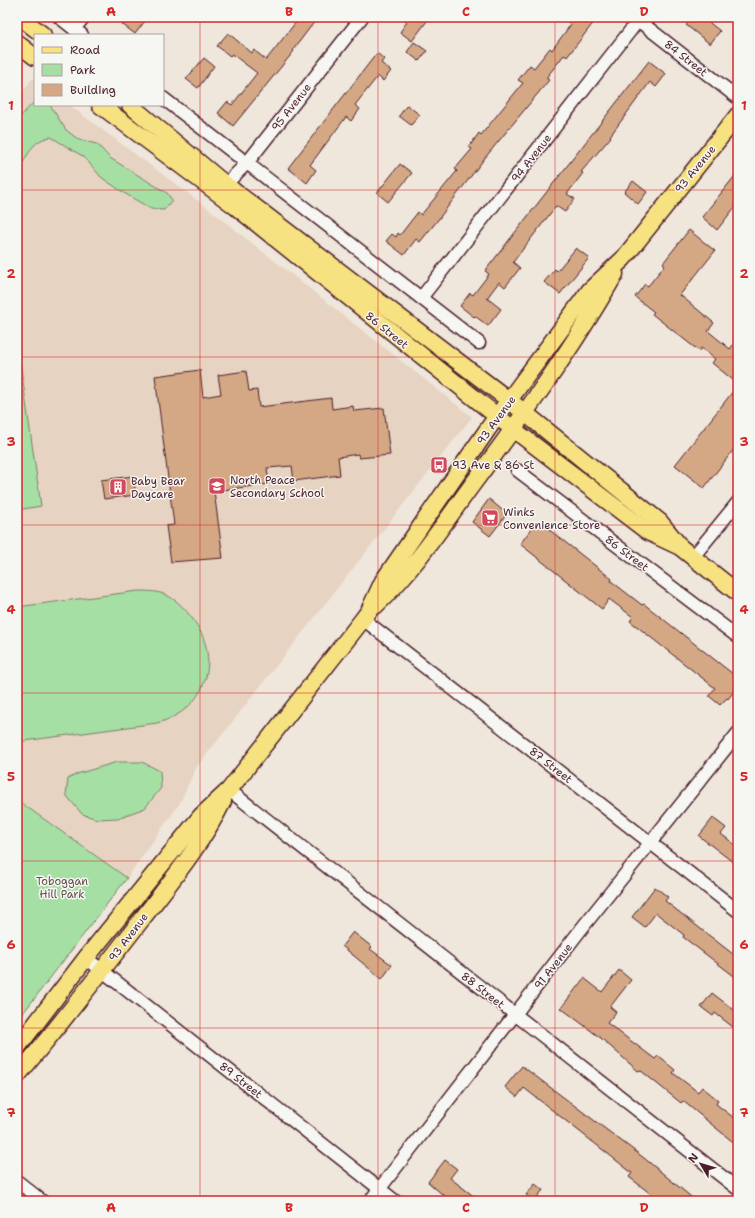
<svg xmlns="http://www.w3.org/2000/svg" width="755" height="1218" viewBox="0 0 755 1218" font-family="'Shantell Sans',sans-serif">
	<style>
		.built { fill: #e7d3c2 }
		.green { fill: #a6dfa4; stroke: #787f68 }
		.building { fill: #d4a885; stroke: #4a1f2b }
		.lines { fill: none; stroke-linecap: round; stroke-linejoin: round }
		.minor-casing { stroke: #4a1f2b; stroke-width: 15 }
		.major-casing { stroke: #4a1f2b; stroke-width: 19 }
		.minor { stroke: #f6f6f2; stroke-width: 12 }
		.major { stroke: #f7e281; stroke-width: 16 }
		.grid { fill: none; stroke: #d62828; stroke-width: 1; stroke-opacity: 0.55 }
		.labels { text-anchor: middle; stroke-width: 3; stroke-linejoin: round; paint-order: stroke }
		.street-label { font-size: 11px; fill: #4a1f2b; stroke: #f6f6f2 }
		.poi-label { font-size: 11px; fill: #4a1f2b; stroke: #f6f6f2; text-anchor: start }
		.park-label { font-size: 11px; fill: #614f49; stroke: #f6f6f2 }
		.neatline { fill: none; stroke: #d62828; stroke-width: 1.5 }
		.grid-label { font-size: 13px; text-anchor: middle; font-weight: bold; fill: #d62828 }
	</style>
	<rect width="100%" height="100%" fill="#efe6dc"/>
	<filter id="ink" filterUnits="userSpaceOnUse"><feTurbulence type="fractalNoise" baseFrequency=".025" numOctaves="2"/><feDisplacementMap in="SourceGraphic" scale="8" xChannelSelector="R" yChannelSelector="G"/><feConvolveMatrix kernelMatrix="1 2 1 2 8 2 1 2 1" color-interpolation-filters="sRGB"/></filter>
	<g filter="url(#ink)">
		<polygon class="built" points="33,78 35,79 35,105 69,105 205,206 472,417 196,768 179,804 127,878 17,800 17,98"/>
		<g class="green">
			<path d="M35,101V105H50L66,130L79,140L97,144L110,158L167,193L172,200L164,210L151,209L124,193L101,177L84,157L51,137C30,140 29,157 17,171V120Z"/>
			<polygon points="17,340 41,506 17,510"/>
			<path d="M138,591C148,591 159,591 168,596C178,601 185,609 192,618C223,658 207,710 157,723L17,742V607Z"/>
			<polygon points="117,762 142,762 160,771 161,788 145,808 118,818 97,819 82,814 66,795 68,779 77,774"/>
			<polygon points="17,800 127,878 17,1021"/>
		</g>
		<g class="building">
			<polygon points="127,17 148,17 135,34 122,24"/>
			<polygon points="300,17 318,17 293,50 294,51 233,126 218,113 227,102 232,105 257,73 232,54 230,56 217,46 228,33 252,53 254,50 266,60"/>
			<polygon points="401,17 422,17 427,21 412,41 400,32 407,22"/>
			<polygon points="562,17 588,17 594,22 567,57 564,55 546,78 549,80 484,159 437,221 420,242 416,239 404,255 386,241 392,234 396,237 398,233 400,235 418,212 421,215 457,171 455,169 472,149 469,147 479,133 481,135 523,83 518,80 530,65 534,68 550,48 552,50 571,24"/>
			<polygon points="693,17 702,17 720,31 710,44 686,25"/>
			<polygon points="414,42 427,51 419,61 407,52"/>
			<polygon points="377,53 384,59 381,63 391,71 383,81 378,76 355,105 360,109 351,121 346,117 310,165 316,170 307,183 288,168"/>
			<polygon points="204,58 214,66 198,88 186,79"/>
			<polygon points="649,61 666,74 656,87 650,82 610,136 611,137 581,172 583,173 567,194 575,199 565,212 556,206 513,262 520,268 505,287 499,282 487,298 501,309 488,326 475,316 474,317 460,306 470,293 473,295 489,274 485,271"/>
			<polygon points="407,105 420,115 411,125 399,116"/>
			<polygon points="400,164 412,173 388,202 377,193"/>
			<polygon points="738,172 738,203 717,230 702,217"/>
			<polygon points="633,181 647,192 638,204 624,192"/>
			<polygon points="689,230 715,251 680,295 714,323 708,331 730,349 738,338 738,384 712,363 715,359 701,348 699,351 652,314 654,312 635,297 645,284 648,286 665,265 663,263"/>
			<polygon points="576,248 589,258 560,294 544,282 555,269 557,271"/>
			<polygon points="200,370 203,397 221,394 218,375 246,371 249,391 257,390 259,407 331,398 332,409 353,406 354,411 384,408 390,455 359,458 358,454 338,457 340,475 294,481 292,466 267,468 269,484 214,491 223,558 171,562 166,526 174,525 155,376"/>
			<polygon points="738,385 738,444 704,488 675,465"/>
			<polygon points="133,476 136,495 104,499 101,480"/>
			<polygon points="489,499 507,514 490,536 472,522"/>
			<polygon points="535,524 539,527 542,524 612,579 611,581 642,605 644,604 738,678 738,686 728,699 727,698 720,705 709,696 715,688 630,621 633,617 609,599 602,609 520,544"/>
			<polygon points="713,818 726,828 721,834 738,847 738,866 699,836"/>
			<polygon points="655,887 668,897 665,901 738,958 738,979 683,937 684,935 656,913 645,927 632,917"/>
			<polygon points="353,932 372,947 370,949 392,965 382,979 342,946"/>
			<polygon points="619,970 631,980 610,1007 616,1012 607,1023 655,1059 658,1056 675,1070 673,1073 698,1092 702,1087 718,1100 716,1104 738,1121 738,1146 683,1101 681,1103 640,1070 638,1071 602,1039 561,1008 584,978 602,992"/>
			<polygon points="712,993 738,1013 738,1031 715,1013 713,1016 701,1007"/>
			<polygon points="522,1066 644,1158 696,1201 660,1201 629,1177 632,1173 612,1157 524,1088 517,1097 505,1087"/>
			<polygon points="445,1160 457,1169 450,1178 480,1201 450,1201 428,1182"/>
			<polygon points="535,1184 543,1190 534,1201 526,1195"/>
		</g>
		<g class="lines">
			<defs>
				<g id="minor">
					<polyline points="59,17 82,35"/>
					<polyline points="634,17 738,98"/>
					<polyline points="74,29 84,17"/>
					<polyline points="163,98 479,343"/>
					<polyline points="221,189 247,163 362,17"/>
					<polyline points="421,298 641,17"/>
					<polyline points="517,470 738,637"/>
					<polyline points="693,557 738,502"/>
					<polyline points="363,619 738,911"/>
					<polyline points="229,790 738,1189"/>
					<polyline points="86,958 395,1201"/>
					<polyline points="17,1181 42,1201"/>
					<polyline points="370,1201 582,928 738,733"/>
				</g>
				<g id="major">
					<polyline points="20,17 43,35"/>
					<polyline points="17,43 35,57"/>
					<polyline points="100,105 235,206 513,429 648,532 680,547 738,593"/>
					<polyline points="130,105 226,185 510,401 660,522 678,544"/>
					<path d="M375,606C413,571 442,526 472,485C523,416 573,348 615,274"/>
					<polyline points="17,1048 86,958 201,816 229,790 363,619 369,611 383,581 423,523 490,426 590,290 623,259 738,115"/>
					<path d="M17,1076C60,1025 101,972 142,919C171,881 202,844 223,801"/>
				</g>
			</defs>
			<use href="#minor" class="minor-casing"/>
			<use href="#major" class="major-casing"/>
			<use href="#minor" class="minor"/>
			<use href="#major" class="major"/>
		</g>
	</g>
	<path class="grid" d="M200,17V1201M378,17V1201M555,17V1201M17,190H738M17,357H738M17,525H738M17,693H738M17,861H738M17,1028H738"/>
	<defs>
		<symbol id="bus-square" viewBox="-11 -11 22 22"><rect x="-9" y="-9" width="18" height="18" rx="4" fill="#d1495b" stroke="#f6f6f2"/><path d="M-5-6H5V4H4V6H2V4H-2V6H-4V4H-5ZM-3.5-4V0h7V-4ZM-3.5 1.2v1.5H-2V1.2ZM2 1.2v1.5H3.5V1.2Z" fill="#fff"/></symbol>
		<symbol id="school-square" viewBox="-11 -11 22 22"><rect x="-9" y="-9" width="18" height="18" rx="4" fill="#d1495b" stroke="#f6f6f2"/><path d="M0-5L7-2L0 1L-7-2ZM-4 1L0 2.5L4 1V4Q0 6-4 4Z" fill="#fff"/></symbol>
		<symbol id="building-square" viewBox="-11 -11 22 22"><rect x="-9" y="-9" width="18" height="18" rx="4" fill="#d1495b" stroke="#f6f6f2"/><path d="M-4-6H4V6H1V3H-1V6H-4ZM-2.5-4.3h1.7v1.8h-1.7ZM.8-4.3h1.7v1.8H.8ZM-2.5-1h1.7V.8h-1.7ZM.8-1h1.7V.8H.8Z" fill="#fff"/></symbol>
		<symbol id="supermarket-square" viewBox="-11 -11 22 22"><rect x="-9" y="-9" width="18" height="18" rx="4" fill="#d1495b" stroke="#f6f6f2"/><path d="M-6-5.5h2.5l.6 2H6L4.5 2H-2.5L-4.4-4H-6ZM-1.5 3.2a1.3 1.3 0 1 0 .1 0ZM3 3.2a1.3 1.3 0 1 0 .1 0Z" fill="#fff"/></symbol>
	</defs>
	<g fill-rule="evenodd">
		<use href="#bus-square" x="429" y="455" width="20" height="20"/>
		<use href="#school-square" x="207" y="476" width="20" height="20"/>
		<use href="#building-square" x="108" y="477" width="20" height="20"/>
		<use href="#supermarket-square" x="480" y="508" width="20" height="20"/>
	</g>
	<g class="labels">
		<g class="street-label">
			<text transform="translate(686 58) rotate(38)" y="4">84 Street</text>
			<text transform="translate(291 107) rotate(-52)" y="4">95 Avenue</text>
			<text transform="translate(531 158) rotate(-52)" y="4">94 Avenue</text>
			<text transform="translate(695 169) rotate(-51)" y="4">93 Avenue</text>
			<text transform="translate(387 330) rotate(39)" y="4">86 Street</text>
			<text transform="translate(496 420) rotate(-54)" y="4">93 Avenue</text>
			<text transform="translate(627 553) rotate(37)" y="4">86 Street</text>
			<text transform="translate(551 765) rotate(38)" y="4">87 Street</text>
			<text transform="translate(128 937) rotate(-53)" y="4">93 Avenue</text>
			<text transform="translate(553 966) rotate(-52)" y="4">91 Avenue</text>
			<text transform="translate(483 990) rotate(38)" y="4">88 Street</text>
			<text transform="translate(241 1080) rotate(38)" y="4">89 Street</text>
		</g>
		<g class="poi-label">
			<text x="452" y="469">93 Ave &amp; 86 St</text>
			<text x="230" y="484">North Peace<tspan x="230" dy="13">Secondary School</tspan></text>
			<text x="131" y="485">Baby Bear<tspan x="131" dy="13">Daycare</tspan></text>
			<text x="503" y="516">Winks<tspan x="503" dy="13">Convenience Store</tspan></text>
		</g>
		<g class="park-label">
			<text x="62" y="885">Toboggan<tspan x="62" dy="13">Hill Park</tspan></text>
		</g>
	</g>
	<rect width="755" height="1218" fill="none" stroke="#f6f6f2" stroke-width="44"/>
	<rect x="34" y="34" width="130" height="72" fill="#f6f6f2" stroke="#b1a0a2"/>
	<rect x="42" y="47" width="20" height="6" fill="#f7e281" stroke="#b1a0a2"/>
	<text x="70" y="54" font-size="12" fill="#4a1f2b">Road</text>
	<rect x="42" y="64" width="20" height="12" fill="#a6dfa4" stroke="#b1a0a2"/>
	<text x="70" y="74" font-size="12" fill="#4a1f2b">Park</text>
	<rect x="42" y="84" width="20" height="12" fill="#d4a885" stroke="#b1a0a2"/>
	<text x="70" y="94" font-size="12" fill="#4a1f2b">Building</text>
	<g transform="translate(701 1164) rotate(308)" stroke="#f6f6f2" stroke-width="3" paint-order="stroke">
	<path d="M0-3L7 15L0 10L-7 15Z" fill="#4a1f2b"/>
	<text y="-6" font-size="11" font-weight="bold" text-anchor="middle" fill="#4a1f2b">N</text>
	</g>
	<rect x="22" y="22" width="711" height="1174" class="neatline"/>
	<g class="grid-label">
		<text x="111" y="16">A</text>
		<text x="289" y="16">B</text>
		<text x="466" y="16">C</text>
		<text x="644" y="16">D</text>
		<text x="11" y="110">1</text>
		<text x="744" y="110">1</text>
		<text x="11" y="278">2</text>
		<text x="744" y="278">2</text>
		<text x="11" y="446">3</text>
		<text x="744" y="446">3</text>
		<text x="11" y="614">4</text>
		<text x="744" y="614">4</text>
		<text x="11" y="781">5</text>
		<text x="744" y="781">5</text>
		<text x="11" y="949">6</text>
		<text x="744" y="949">6</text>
		<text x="11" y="1117">7</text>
		<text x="744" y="1117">7</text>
		<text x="111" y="1212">A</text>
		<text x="289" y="1212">B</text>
		<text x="466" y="1212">C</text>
		<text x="644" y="1212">D</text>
	</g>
</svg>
